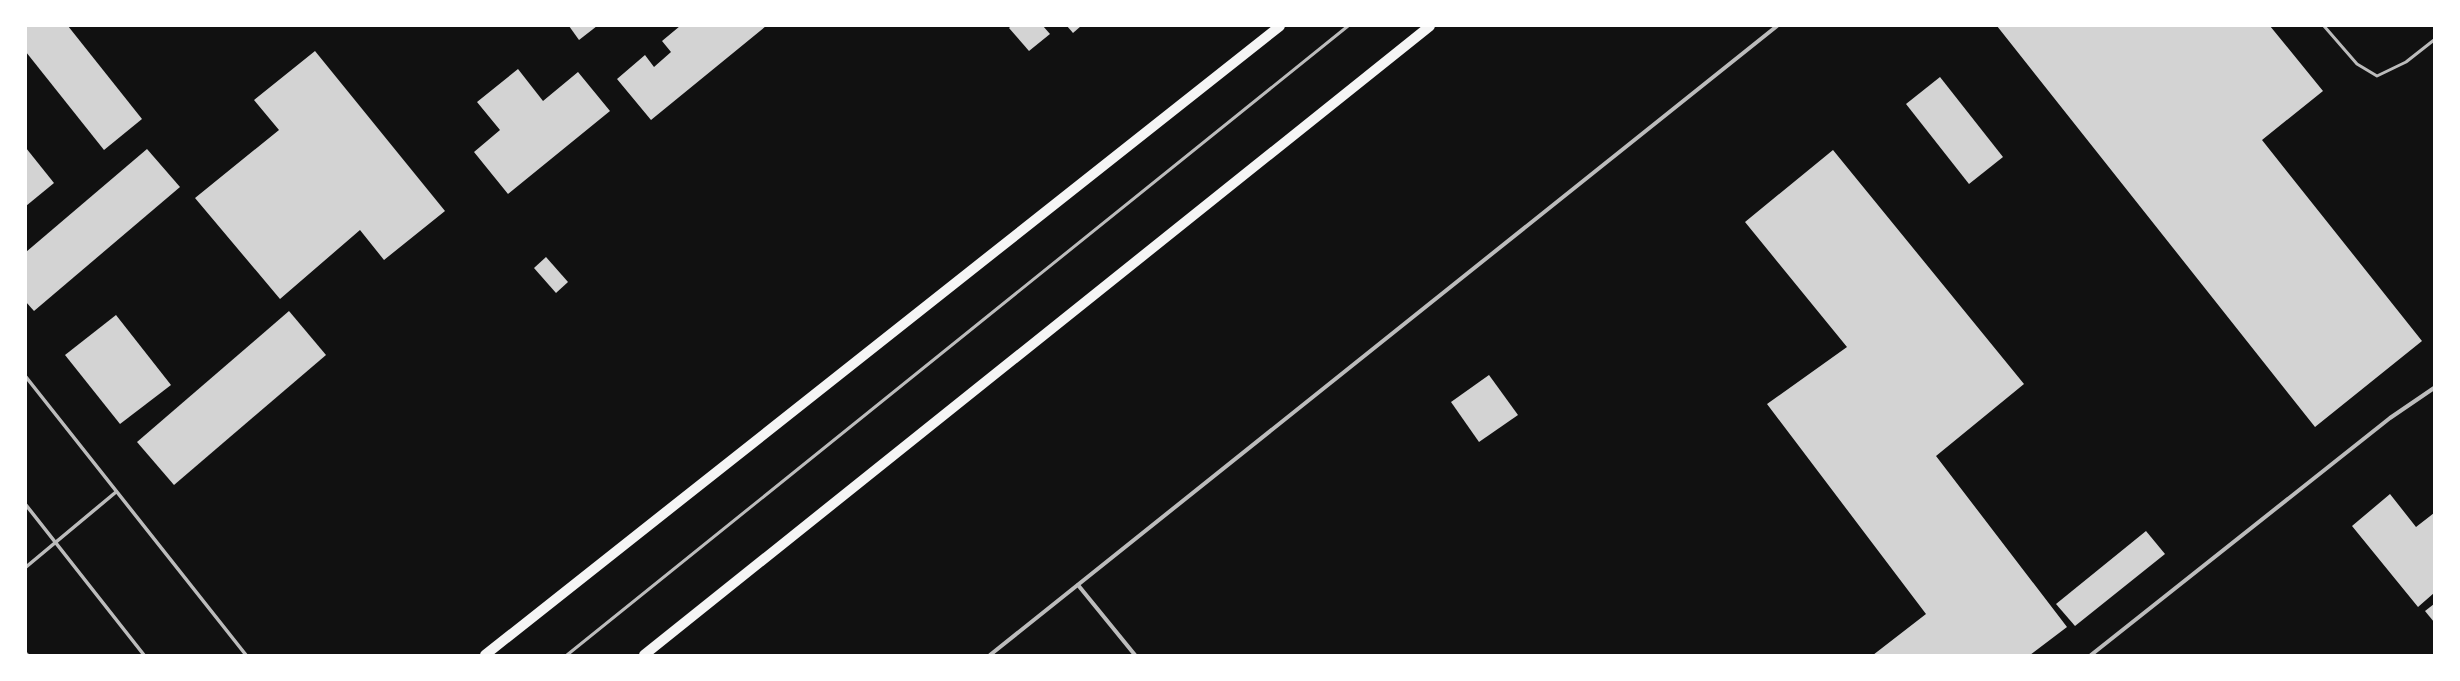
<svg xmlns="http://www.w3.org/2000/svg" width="2460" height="681" viewBox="0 0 2460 681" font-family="Bitter,serif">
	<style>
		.building { fill: #d3d3d3 }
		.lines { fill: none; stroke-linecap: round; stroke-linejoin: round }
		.service { stroke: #bcbcbc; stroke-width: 3 }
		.pedestrian { stroke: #bcbcbc; stroke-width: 3.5 }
		.minor { stroke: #bcbcbc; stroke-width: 4 }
		.primary { stroke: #f5f5f5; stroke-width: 10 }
	</style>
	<rect width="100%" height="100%" fill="#111"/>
	<g class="building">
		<polygon points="26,26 68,26 142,119 104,150 26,52"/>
		<polygon points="569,26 597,26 579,40"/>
		<polygon points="680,26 766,26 651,120 617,79 645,55 654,67 671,52 662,41"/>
		<polygon points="1011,26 1043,26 1050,34 1029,51 1009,28"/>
		<polygon points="1067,26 1081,26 1073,33"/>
		<polygon points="1997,26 2270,26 2323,91 2262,140 2422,341 2315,427"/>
		<polygon points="315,51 445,211 384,260 360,230 280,299 195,198 279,130 254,100"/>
		<polygon points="518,69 543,101 578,72 610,111 508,194 474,152 500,130 477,102"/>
		<polygon points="1940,77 2003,157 1969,184 1906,104"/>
		<polygon points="26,148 54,183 26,206"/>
		<polygon points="147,149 180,187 34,311 26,302 26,252"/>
		<polygon points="1833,150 2024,384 1936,456 2067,627 2030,655 1873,655 1926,614 1767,404 1847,347 1745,222"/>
		<polygon points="546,257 568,282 556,293 534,268"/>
		<polygon points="289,311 326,355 174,485 137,442"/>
		<polygon points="116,315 171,385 120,424 65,355"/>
		<polygon points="1489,375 1518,415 1479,442 1451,402"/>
		<polygon points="2390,494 2416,527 2434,513 2434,593 2418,607 2352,526"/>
		<polygon points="2146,531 2165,554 2075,626 2056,604"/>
		<polygon points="2434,604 2434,622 2425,611"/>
	</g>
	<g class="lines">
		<g class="service">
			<polyline points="2324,26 2357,64 2377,76 2406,62 2434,40"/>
			<polyline points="567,655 1348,26"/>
		</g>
		<g class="pedestrian">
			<polyline points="26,377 246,655"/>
			<polyline points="26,505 144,655"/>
			<polyline points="26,567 116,492"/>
		</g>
		<g class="minor">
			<polyline points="1078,585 1135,655"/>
			<polyline points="26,654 27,655"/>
			<polyline points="990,655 1777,26"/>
			<polyline points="2091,655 2390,418 2434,388"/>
		</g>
		<g class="primary">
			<polyline points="485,655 1280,26"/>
			<polyline points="644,655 1430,26"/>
		</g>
	</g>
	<rect width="2460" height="681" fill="none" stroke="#ffffff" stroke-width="54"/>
</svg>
